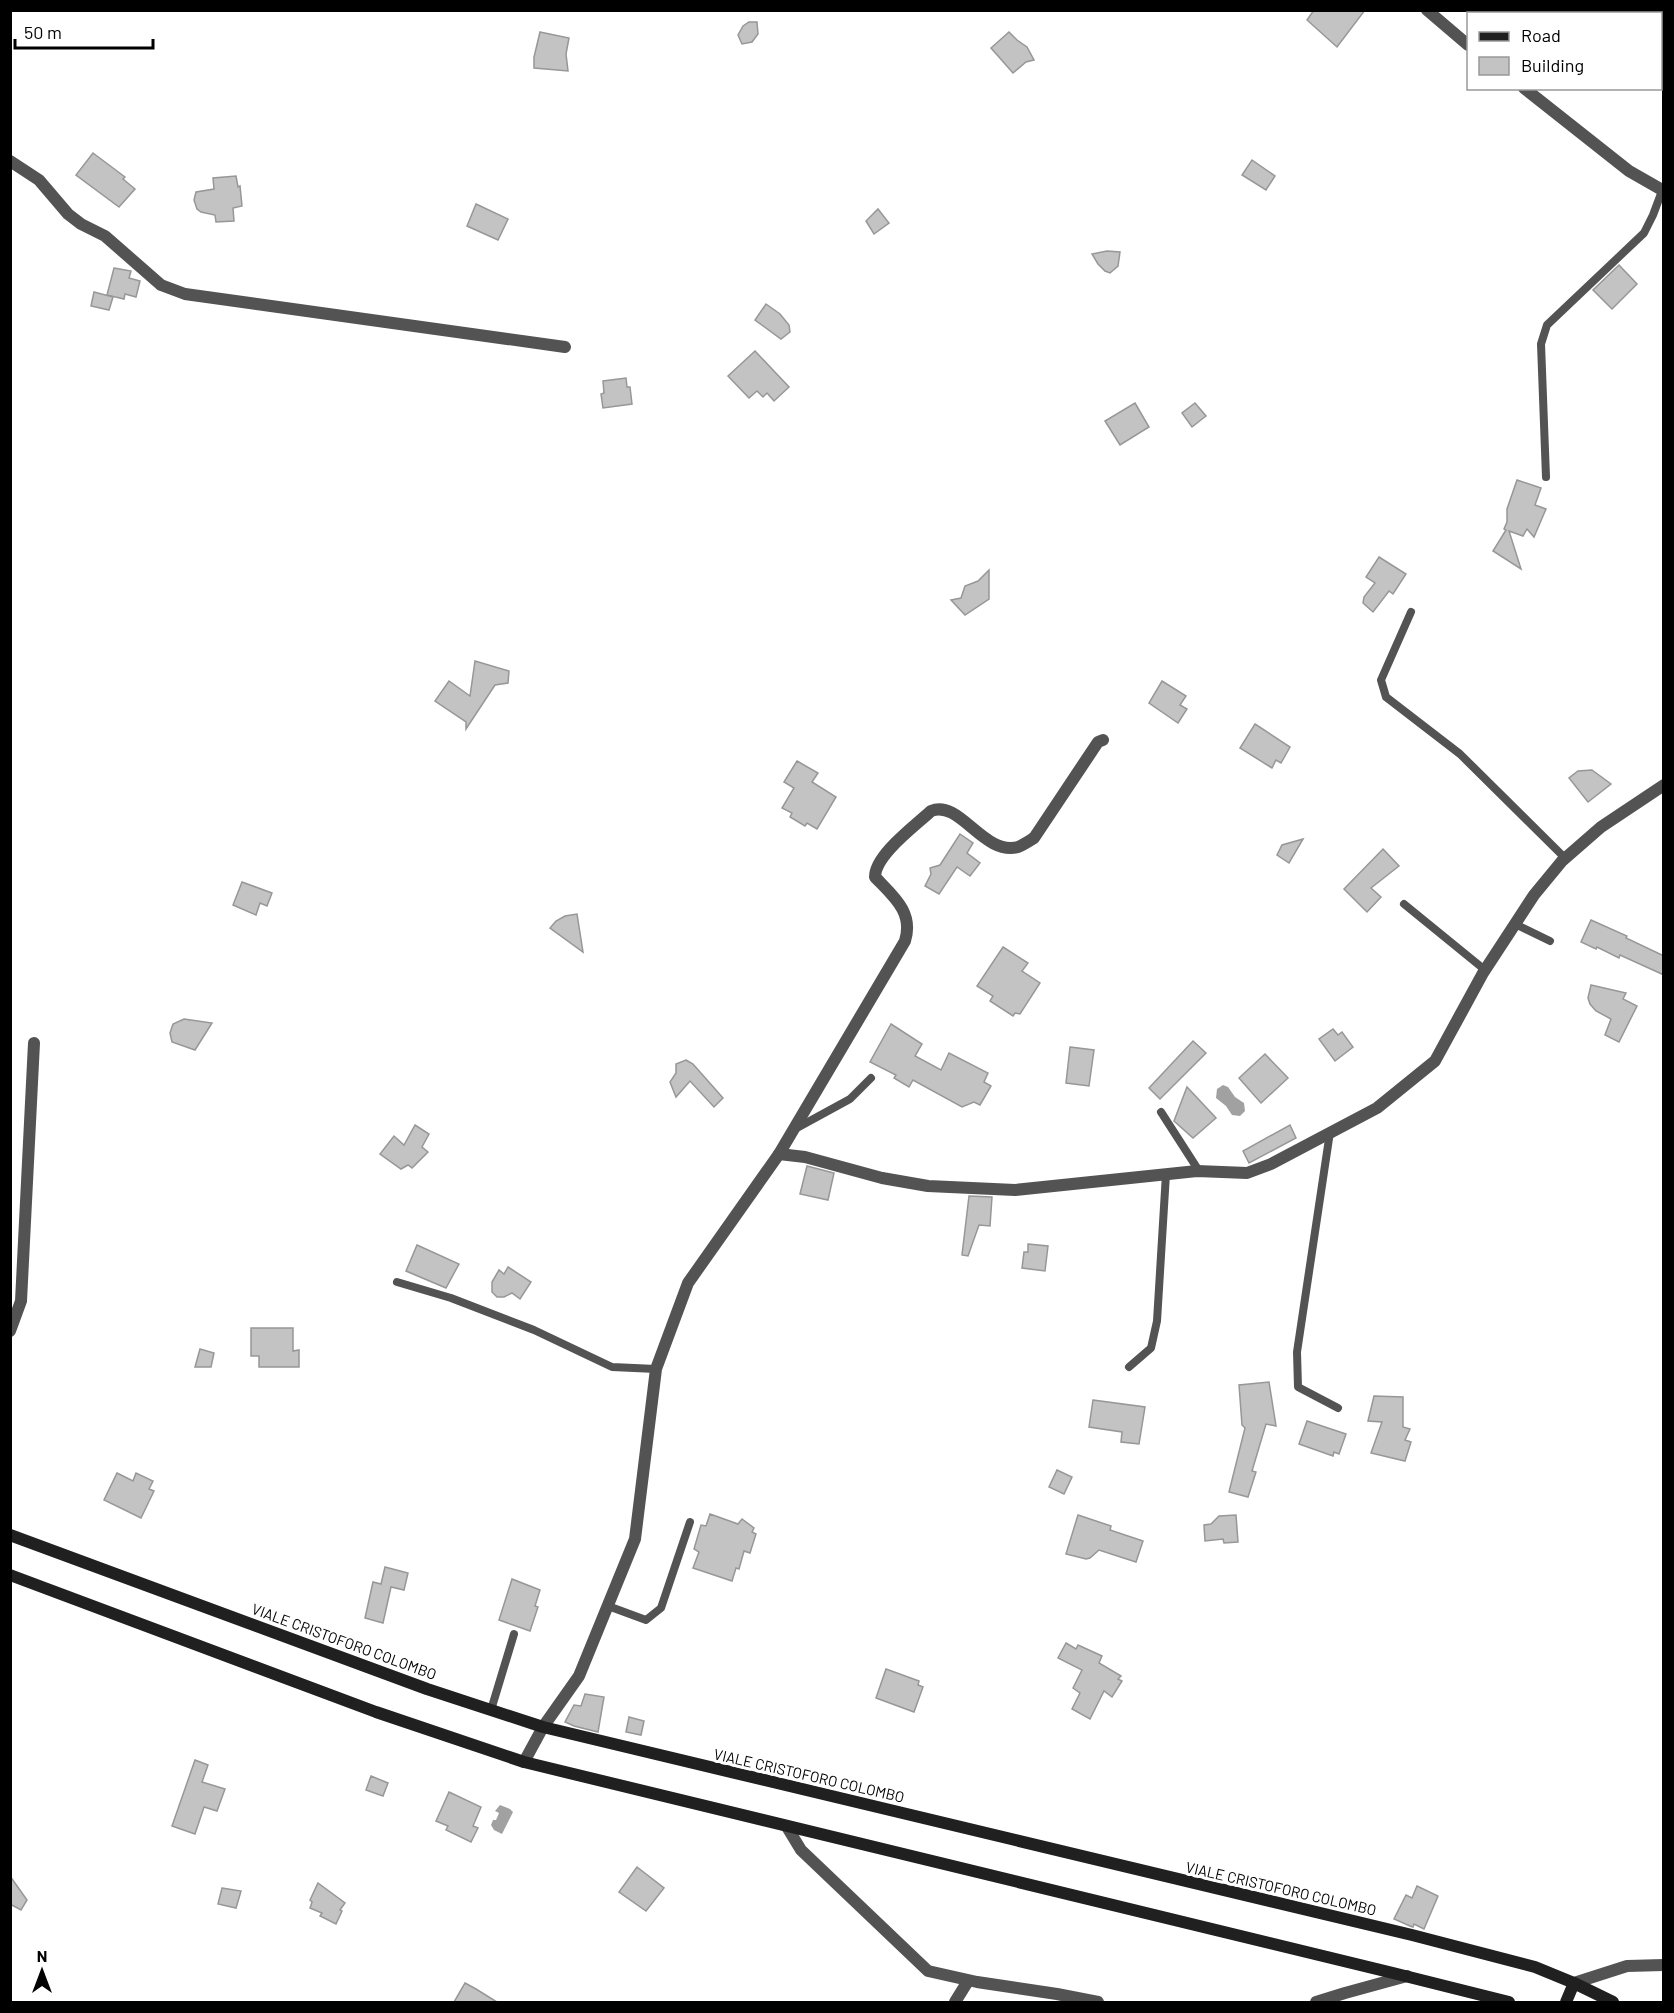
<svg xmlns="http://www.w3.org/2000/svg" width="1674" height="2013" viewBox="0 0 1674 2013" font-family="Barlow,sans-serif">
	<style>
		.water { fill: #a1a1a1 }
		.building { fill: #c3c3c3; stroke: #979797; stroke-width: 1.5 }
		.lines { fill: none; stroke-linecap: round; stroke-linejoin: round }
		.lane { stroke: #535353; stroke-width: 8 }
		.street { stroke: #535353; stroke-width: 12 }
		.secondary { stroke: #202020; stroke-width: 12 }
		.labels { text-anchor: middle; stroke-width: 6; stroke-linejoin: round; paint-order: stroke }
		.street-label { font-size: 15px; fill: #000; stroke: #fff }
	</style>
	<rect width="100%" height="100%" fill="#fff"/>
	<g class="water">
		<polygon points="1223,1085 1228,1087 1235,1097 1244,1103 1245,1111 1240,1116 1232,1115 1226,1106 1216,1098 1217,1089"/>
		<polygon points="500,1805 510,1809 513,1812 502,1834 494,1830 491,1825 493,1820 496,1820 499,1813 495,1811"/>
	</g>
	<g class="building">
		<polygon points="1314,10 1365,10 1337,47 1307,20"/>
		<polygon points="749,22 757,22 758,34 752,42 742,44 738,35 743,26"/>
		<polygon points="540,32 569,38 566,54 568,71 534,68 534,57"/>
		<polygon points="1009,32 1017,40 1027,47 1034,60 1026,62 1013,73 991,48"/>
		<polygon points="93,153 125,177 123,179 135,189 119,207 76,175"/>
		<polygon points="1252,160 1275,176 1266,190 1242,175"/>
		<polygon points="236,176 238,187 240,186 242,206 233,208 234,221 216,222 215,215 201,212 197,209 194,200 196,192 214,189 213,178"/>
		<polygon points="476,204 508,219 498,240 467,226"/>
		<polygon points="878,209 889,223 874,234 866,221"/>
		<polygon points="1107,251 1120,252 1118,266 1110,273 1105,271 1098,264 1092,254"/>
		<polygon points="1619,265 1637,284 1612,309 1593,290"/>
		<polygon points="114,268 131,271 129,278 140,281 136,297 125,294 124,299 107,295"/>
		<polygon points="94,292 113,297 109,310 91,306"/>
		<polygon points="766,304 780,314 789,325 790,332 781,339 755,320"/>
		<polygon points="755,351 789,387 774,401 767,393 763,397 757,391 749,398 728,376"/>
		<polygon points="626,378 627,387 630,387 632,404 603,408 601,394 604,393 603,381"/>
		<polygon points="1135,403 1149,427 1120,445 1105,421"/>
		<polygon points="1195,403 1206,416 1192,427 1182,413"/>
		<polygon points="1517,480 1541,488 1535,505 1546,509 1534,537 1527,529 1523,536 1509,531 1521,569 1493,551 1506,530 1504,529 1507,522 1507,509"/>
		<polygon points="1379,557 1406,574 1393,594 1389,591 1373,612 1363,603 1364,597 1375,583 1366,577"/>
		<polygon points="989,570 989,599 965,615 951,600 961,598 965,586 978,581"/>
		<polygon points="475,661 509,671 508,683 495,685 466,729 466,722 435,701 449,681 470,696"/>
		<polygon points="1162,681 1186,696 1180,705 1187,709 1178,723 1149,703"/>
		<polygon points="1255,724 1290,747 1281,763 1276,760 1272,768 1240,748"/>
		<polygon points="797,761 818,773 812,782 836,797 817,829 807,823 805,826 790,817 792,813 782,808 794,788 784,782"/>
		<polygon points="1592,770 1611,784 1588,802 1569,778 1578,771"/>
		<polygon points="960,834 973,843 967,853 980,863 970,876 957,867 939,894 925,886 931,874 930,868 940,865"/>
		<polygon points="1303,839 1289,863 1277,855 1282,845"/>
		<polygon points="1383,849 1399,866 1371,888 1381,897 1367,912 1344,889"/>
		<polygon points="242,882 272,893 267,906 260,903 256,915 233,905"/>
		<polygon points="577,914 583,952 550,928 556,921 565,916"/>
		<polygon points="1591,920 1627,936 1626,938 1664,956 1664,975 1620,955 1619,958 1597,947 1596,949 1581,942"/>
		<polygon points="1003,947 1028,963 1022,971 1040,983 1020,1014 1015,1013 1013,1016 990,1001 993,996 977,986"/>
		<polygon points="1591,985 1626,993 1623,999 1637,1006 1619,1042 1605,1035 1611,1019 1596,1011 1590,1004 1588,998"/>
		<polygon points="184,1019 212,1023 195,1050 172,1042 170,1033 173,1024"/>
		<polygon points="891,1024 922,1044 915,1056 941,1070 949,1053 988,1073 984,1082 991,1086 980,1105 974,1102 962,1107 913,1080 909,1087 894,1078 896,1075 870,1062"/>
		<polygon points="1333,1029 1338,1035 1342,1032 1353,1047 1335,1061 1319,1039"/>
		<polygon points="1193,1041 1206,1053 1160,1099 1149,1088"/>
		<polygon points="1070,1047 1094,1050 1089,1086 1066,1083"/>
		<polygon points="1265,1054 1288,1078 1261,1103 1239,1078"/>
		<polygon points="686,1060 693,1064 723,1098 714,1107 690,1081 676,1097 670,1082 676,1073 676,1064"/>
		<polygon points="1187,1087 1216,1118 1193,1138 1174,1121"/>
		<polygon points="415,1125 429,1134 422,1147 428,1152 412,1168 408,1165 401,1169 380,1154 394,1136 404,1145"/>
		<polygon points="1290,1125 1296,1138 1249,1163 1243,1151"/>
		<polygon points="807,1166 834,1173 828,1200 800,1194"/>
		<polygon points="969,1196 992,1197 990,1226 979,1225 968,1256 962,1255"/>
		<polygon points="1028,1244 1048,1246 1045,1271 1022,1268 1024,1252 1028,1252"/>
		<polygon points="417,1245 459,1264 446,1288 406,1271"/>
		<polygon points="508,1267 531,1282 520,1299 512,1293 504,1297 497,1297 492,1292 492,1282 499,1270 504,1274"/>
		<polygon points="251,1328 293,1328 293,1351 299,1350 299,1367 259,1367 259,1356 251,1356"/>
		<polygon points="200,1349 214,1353 211,1367 195,1367"/>
		<polygon points="1269,1382 1276,1426 1266,1424 1252,1471 1256,1472 1248,1497 1229,1492 1245,1428 1242,1425 1239,1385"/>
		<polygon points="1374,1396 1403,1397 1403,1427 1410,1429 1405,1440 1411,1442 1405,1461 1371,1453 1382,1422 1368,1421"/>
		<polygon points="1093,1400 1145,1407 1139,1444 1121,1442 1122,1432 1089,1427"/>
		<polygon points="1307,1421 1346,1434 1339,1454 1334,1452 1333,1456 1299,1444"/>
		<polygon points="1057,1470 1072,1477 1064,1494 1049,1487"/>
		<polygon points="117,1473 133,1481 136,1473 153,1481 149,1489 154,1491 141,1518 104,1500"/>
		<polygon points="710,1514 738,1524 742,1519 754,1528 752,1532 756,1534 750,1553 744,1551 739,1569 736,1568 732,1581 693,1568 699,1552 694,1549 701,1525 706,1526"/>
		<polygon points="1078,1515 1111,1526 1110,1530 1143,1541 1136,1562 1099,1550 1090,1558 1086,1559 1066,1554"/>
		<polygon points="1236,1515 1238,1542 1224,1543 1223,1539 1205,1541 1204,1525 1211,1524 1219,1516"/>
		<polygon points="385,1567 408,1573 404,1590 391,1587 383,1623 365,1618 373,1582 381,1584"/>
		<polygon points="512,1579 540,1590 535,1606 538,1607 530,1631 499,1620"/>
		<polygon points="1066,1643 1076,1649 1078,1645 1102,1656 1099,1663 1121,1676 1118,1679 1122,1681 1112,1697 1104,1691 1090,1719 1072,1709 1080,1693 1073,1688 1082,1670 1058,1658"/>
		<polygon points="886,1669 919,1681 918,1685 923,1687 914,1712 876,1698"/>
		<polygon points="585,1694 604,1697 598,1732 574,1726 565,1722 574,1705 581,1706"/>
		<polygon points="629,1717 644,1721 641,1735 626,1732"/>
		<polygon points="195,1760 208,1765 202,1782 225,1789 217,1811 204,1807 195,1834 172,1826"/>
		<polygon points="371,1776 388,1783 383,1796 366,1790"/>
		<polygon points="449,1792 481,1807 473,1826 478,1828 471,1842 446,1830 448,1826 436,1821"/>
		<polygon points="637,1867 664,1888 646,1911 619,1892"/>
		<polygon points="10,1876 27,1900 21,1910 10,1904"/>
		<polygon points="318,1883 345,1903 340,1910 342,1911 336,1924 320,1916 322,1913 310,1908 312,1902 310,1900"/>
		<polygon points="1417,1886 1438,1896 1424,1929 1414,1924 1413,1927 1410,1926 1394,1919 1406,1895 1412,1898"/>
		<polygon points="222,1888 241,1891 236,1908 218,1904"/>
		<polygon points="465,1983 476,1989 497,2002 454,2002"/>
	</g>
	<g class="lines">
		<g class="lane">
			<polyline points="1546,477 1541,344 1547,325 1644,233 1653,215 1662,191"/>
			<polyline points="1411,612 1381,680 1386,697 1460,754 1565,858"/>
			<polyline points="1404,904 1485,970"/>
			<polyline points="1515,924 1550,941"/>
			<polyline points="1161,1112 1199,1171"/>
			<polyline points="795,1129 850,1099 871,1078"/>
			<polyline points="1330,1132 1297,1352 1298,1387 1338,1408"/>
			<polyline points="397,1282 451,1298 534,1330 612,1367 656,1369"/>
			<polyline points="1129,1367 1151,1348 1157,1321 1166,1174"/>
			<polyline points="608,1606 646,1620 661,1608 690,1522"/>
			<polyline points="491,1710 514,1634"/>
		</g>
		<g class="street">
			<polyline points="1427,10 1468,45"/>
			<polyline points="1524,88 1629,171 1664,191"/>
			<polyline points="10,161 39,180 68,214 81,224 105,236 161,285 185,294 565,347"/>
			<polyline points="779,1154 805,1157 882,1178 928,1186 1015,1190 1197,1171 1247,1173 1271,1164 1377,1108 1435,1061 1483,973 1534,895 1562,861 1601,827 1664,785"/>
			<polyline points="10,1331 21,1301 34,1043"/>
			<path d="M524,1762L543,1727L579,1676L635,1539L656,1369L688,1283L779,1154L905,941C914,912 893,896 875,877C875,855 915,826 931,811C960,799 983,856 1018,847C1023,845 1029,841 1034,838L1098,742L1103,740"/>
			<polyline points="787,1827 801,1850 928,1971 977,1982 1057,1994 1098,2002"/>
			<polyline points="1574,1983 1627,1966 1664,1965"/>
			<polyline points="955,2002 968,1981"/>
			<polyline points="1316,2002 1345,1993 1407,1976"/>
		</g>
		<g class="secondary">
			<polyline points="10,1535 427,1689 543,1727 1412,1935 1535,1967 1574,1983 1613,2002"/>
			<polyline points="10,1575 376,1712 524,1762 1393,1973 1509,2002"/>
			<polyline points="1566,2002 1574,1983"/>
		</g>
	</g>
	<g class="labels">
		<g class="street-label">
			<text transform="translate(344 1642) rotate(20)" y="5">VIALE CRISTOFORO COLOMBO</text>
			<text transform="translate(809 1776) rotate(13)" y="5">VIALE CRISTOFORO COLOMBO</text>
			<text transform="translate(1281 1889) rotate(13)" y="5">VIALE CRISTOFORO COLOMBO</text>
		</g>
	</g>
	<rect width="1674" height="2013" fill="none" stroke="#000000" stroke-width="24"/>
	<rect x="1467" y="12" width="195" height="78" fill="#ffffff" stroke="#999999" stroke-width="1.5"/>
	<rect x="1479" y="32" width="30" height="9" fill="#202020" stroke="#999999" stroke-width="1.5"/>
	<text x="1521" y="42" font-size="18" fill="#000000">Road</text>
	<rect x="1479" y="57" width="30" height="18" fill="#c3c3c3" stroke="#999999" stroke-width="1.5"/>
	<text x="1521" y="72" font-size="18" fill="#000000">Building</text>
	<g transform="translate(42 1971)" stroke="#ffffff" stroke-width="4.5" paint-order="stroke">
	<path d="M0-4.5L10 22L0 15L-10 22Z" fill="#000000"/>
	<text y="-9" font-size="16" font-weight="bold" text-anchor="middle" fill="#000000">N</text>
	</g>
	<path d="M15 39v9h138v-9" fill="none" stroke="#000000" stroke-width="3"/>
	<text x="24" y="39" font-size="18" fill="#000000" stroke="#ffffff" stroke-width="4.5" paint-order="stroke">50 m</text>
</svg>
